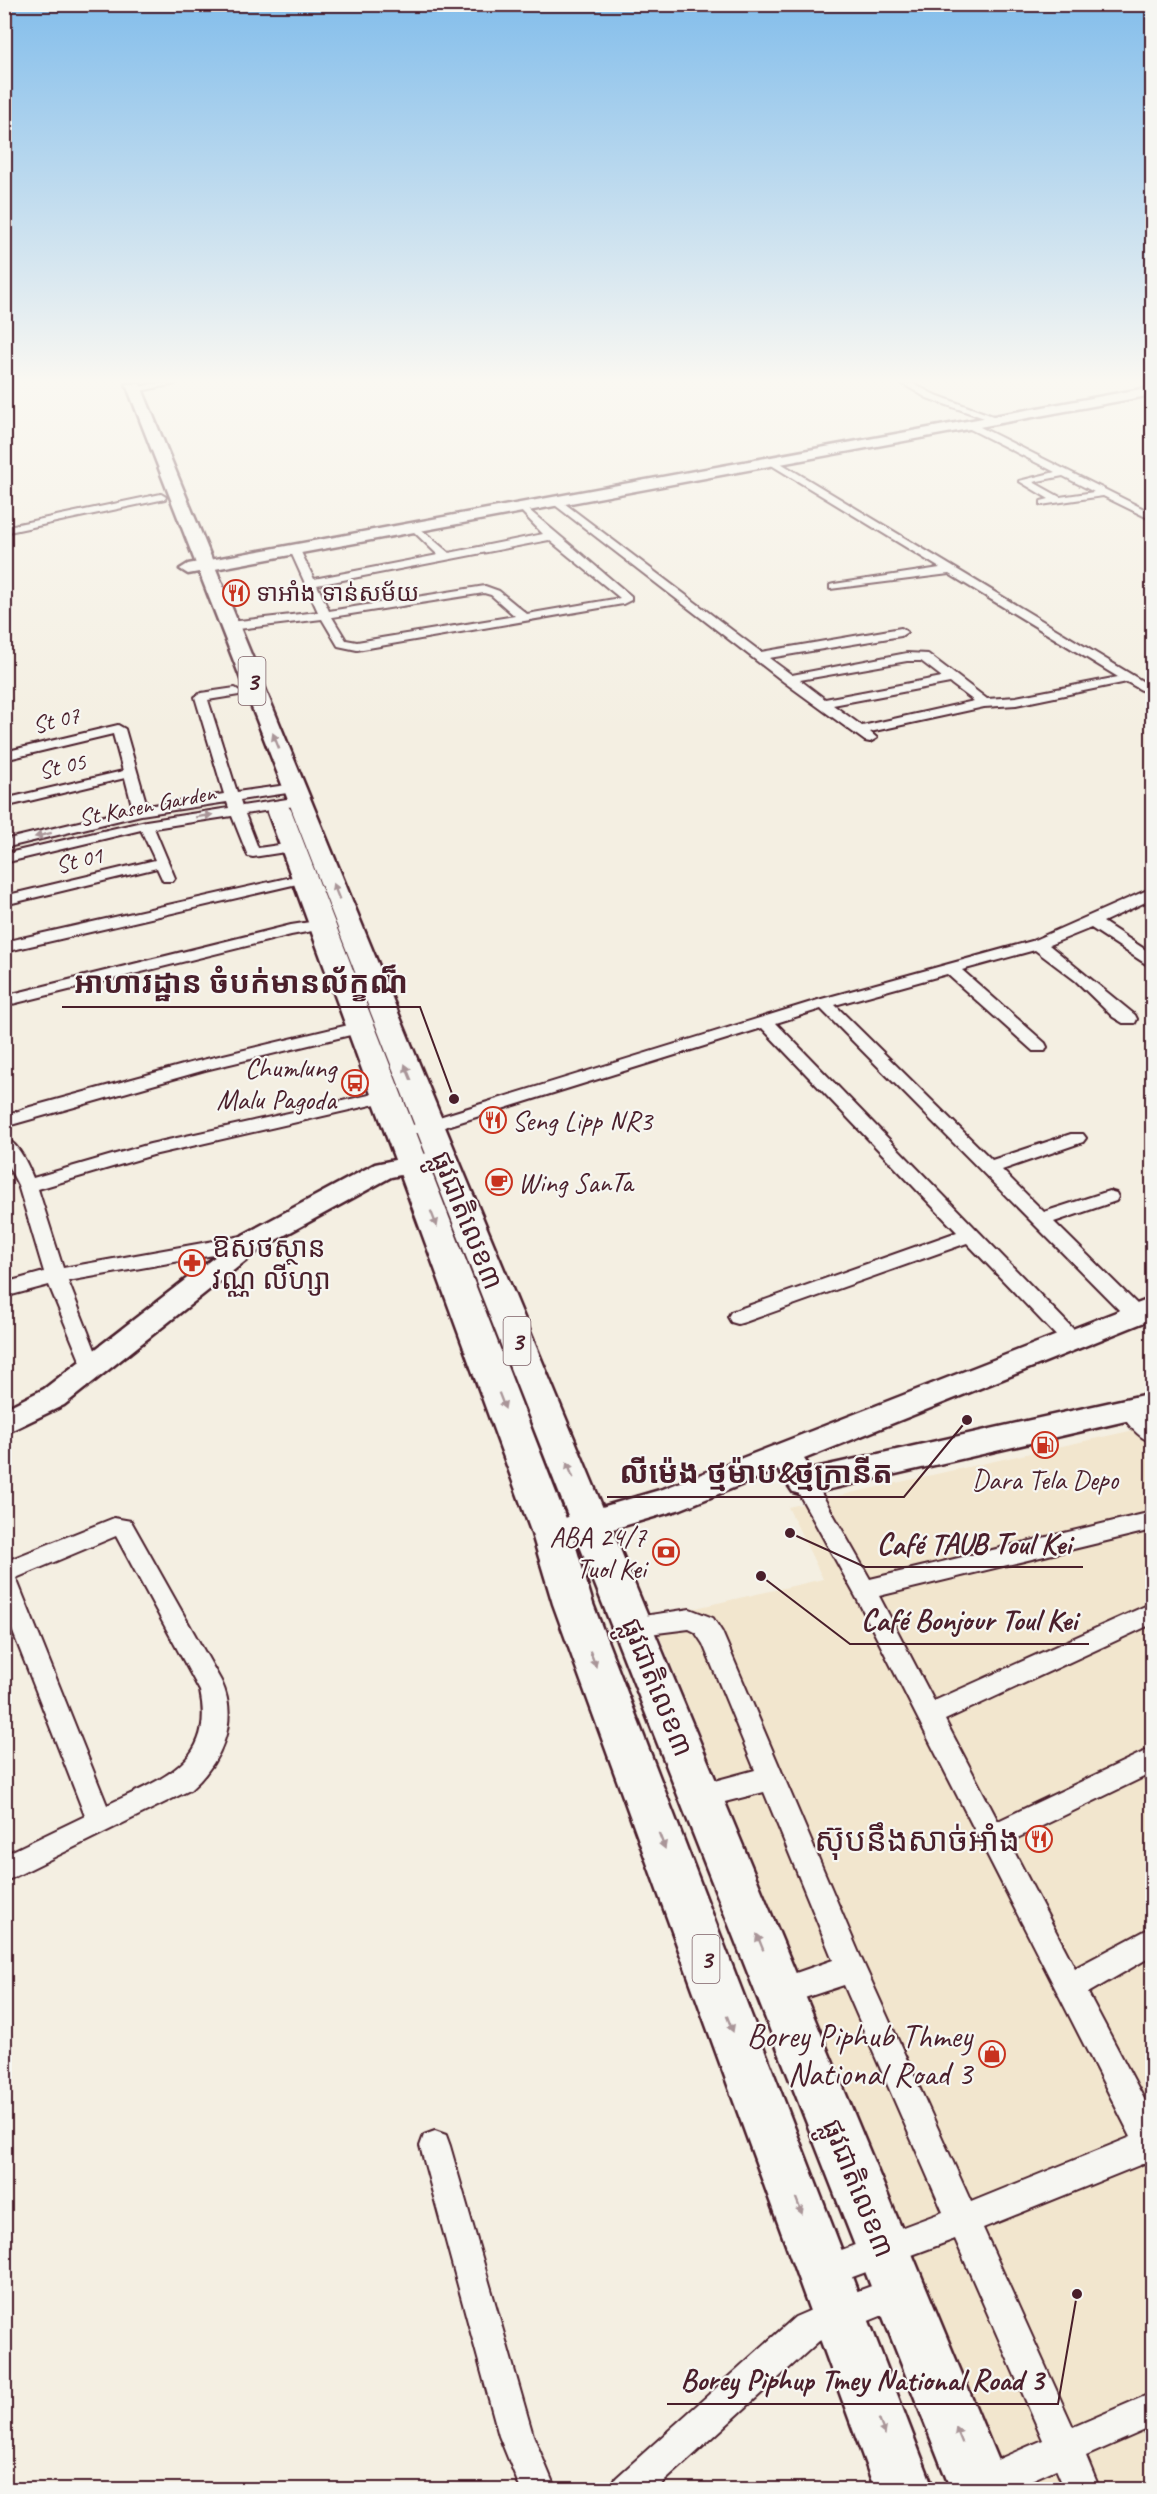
<svg xmlns="http://www.w3.org/2000/svg" width="1157" height="2494" viewBox="0 0 1157 2494" font-family="Caveat,'Noto Sans Khmer',sans-serif">
	<style>
		.built { fill: #f2e6ce }
		.lines { fill: none; stroke-linecap: round; stroke-linejoin: round }
		.street-casing { stroke: #4a1f2b; stroke-width: 4 }
		.secondary-casing { stroke: #4a1f2b; stroke-width: 5 }
		.highway-casing { stroke: #4a1f2b; stroke-width: 5 }
		.street { fill: #f6f6f2; fill-rule: evenodd }
		.secondary { fill: #f6f6f2; fill-rule: evenodd }
		.highway { fill: #f6f6f2; fill-rule: evenodd }
		.oneway { fill: #a99598 }
		.labels { text-anchor: middle; stroke-width: 4.5; stroke-linejoin: round; paint-order: stroke }
		.far-poi-label { font-size: 24px; fill: #4a1f2b; stroke: #f6f6f2; text-anchor: start }
		.far-street-label { font-size: 24px; fill: #4a1f2b; stroke: #f6f6f2 }
		.shield { fill: #f6f6f2; stroke: #7e6067; stroke-width: 1.5 }
		.shield-label { font-size: 27px; font-weight: bold; fill: #4a1f2b }
		.poi-label { font-size: 28px; fill: #4a1f2b; stroke: #f6f6f2; text-anchor: start }
		.street-label { font-size: 28px; fill: #4a1f2b; stroke: #f6f6f2 }
		.near-poi-label { font-size: 33px; fill: #4a1f2b; stroke: #f6f6f2; text-anchor: end }
		.leader { fill: none; stroke: #4a1f2b; stroke-width: 2 }
		.callout-dot { fill: #4a1f2b; stroke: #f6f6f2; stroke-width: 2 }
		.callout-label { font-size: 30px; text-anchor: middle; font-weight: bold; fill: #4a1f2b; stroke: #f6f6f2; stroke-width: 4.5; stroke-linejoin: round; paint-order: stroke }
	</style>
	<rect width="100%" height="100%" fill="#f4efe2"/>
	<filter id="ink" filterUnits="userSpaceOnUse"><feTurbulence type="fractalNoise" baseFrequency=".0167" numOctaves="2"/><feDisplacementMap in="SourceGraphic" scale="12" xChannelSelector="R" yChannelSelector="G"/><feConvolveMatrix kernelMatrix="1 2 1 2 8 2 1 2 1" color-interpolation-filters="sRGB"/></filter>
	<g filter="url(#ink)">
		<polygon class="built" points="1152,1426 1152,2489 1011,2489 652,1618 823,1579 788,1507"/>
		<g class="lines">
			<defs>
				<g id="street">
					<polygon points="152,384 175,384 135,392 131,389"/>
					<polygon points="903,384 914,384 933,394 1001,419 993,421 927,398"/>
					<path d="M964,422H970L1152,513V520L1103,496L1041,505V501L1049,499L1019,481L1055,472L964,426ZM1063,476L1094,492L1060,497L1033,482Z"/>
					<path d="M768,459H774L1152,687V696L1127,682L1016,705L984,707L870,732L877,738L870,742L865,741L784,682L551,502L560,500L761,652L901,628L907,632L901,636L769,658L792,675L907,653L928,654L987,699L1016,697L1118,677L949,574L830,589V585L834,584L940,568L768,463ZM907,661H921L942,677L825,699L800,680ZM950,683L974,701L862,726L833,705Z"/>
					<polygon points="161,494 166,497 165,499 4,533 4,527"/>
					<path d="M523,505L631,596V600L623,604L357,650L338,646L322,619L230,630L224,626L230,622L318,612L290,550L291,548H299L314,579L438,555L412,530L411,528L416,525L449,553L543,534L518,508ZM549,540L620,598L527,614L499,591L485,586L329,611L317,585ZM484,593L491,595L515,616L357,642L346,640L332,617Z"/>
					<polygon points="235,688 241,692 239,695 208,700 237,792 294,784 301,788 294,792 240,800 242,806 300,797 307,801 300,805 245,814 258,848 293,843 298,844 300,847 298,850 253,857 248,856 232,816 154,828 175,878 173,881 163,881 157,868 4,905 4,896 155,860 141,830 4,863 4,854 146,821 229,808 227,802 141,815 4,848 4,840 133,809 125,778 4,807 4,799 123,771 113,734 4,760 4,752 118,725 125,729 147,806 224,794 195,697 201,693"/>
					<polygon points="305,874 312,878 310,881 4,952 4,942"/>
					<polygon points="1152,888 1152,899 1103,922 1152,954 1152,966 1146,964 1091,928 1049,945 1135,1015 1137,1019 1135,1023 1123,1023 1113,1017 1076,981 1035,950 962,970 1045,1043 1047,1047 1045,1051 1033,1051 947,974 835,1005 992,1160 1071,1134 1083,1134 1086,1138 1083,1142 1002,1170 1044,1212 1109,1191 1116,1193 1118,1197 1116,1201 1054,1222 1143,1310 1146,1315 1143,1320 1136,1322 1129,1320 821,1009 776,1023 1079,1335 1082,1340 1079,1345 1072,1347 1065,1345 967,1243 745,1322 738,1324 731,1322 728,1317 731,1312 957,1232 762,1028 425,1133 413,1133 410,1129 413,1125 818,1000 1032,941"/>
					<polygon points="323,920 328,922 331,925 328,928 291,935 4,1006 4,996 291,925"/>
					<polygon points="361,1022 369,1027 367,1031 205,1070 4,1127 4,1116 30,1107 194,1062"/>
					<path d="M387,1091L393,1092L396,1096L393,1100L153,1155L38,1189L63,1268L253,1234L260,1236L263,1241L260,1246L253,1248L68,1281L101,1365L98,1370L91,1373L84,1370L49,1285L4,1297V1283L44,1272L18,1185L4,1158V1138C18,1142 28,1165 33,1178L150,1144Z"/>
					<path d="M1129,1401L1137,1403L1152,1420V1442C1139,1439 1125,1421 1118,1409L1121,1403Z"/>
					<polygon points="804,1474 812,1477 870,1579 1152,1512 1152,1530 879,1596 934,1701 1152,1603 1152,1624 945,1720 998,1821 1152,1748 1152,1773 1009,1842 1075,1968 1152,1927 1152,1956 1088,1993 1152,2114 1152,2160 983,2228 1073,2427 1152,2393 1152,2427 1086,2456 1100,2490 1065,2490 1056,2469 1009,2490 963,2490 961,2485 967,2473 1043,2440 955,2239 823,2288 812,2283 807,2272 812,2261 943,2212 844,1985 780,2006 770,2002 766,1992 770,1982 833,1960 764,1792 701,1808 692,1805 688,1796 692,1787 755,1770 703,1644 695,1632 689,1629 633,1636 624,1633 621,1626 624,1619 690,1609 713,1618 722,1632 861,1958 971,2202 1131,2137 856,1597 793,1483 796,1477"/>
					<path d="M114,1518L131,1521L221,1681C240,1721 221,1763 190,1790L4,1882V1855L85,1816L4,1609V1562ZM116,1536L200,1691C216,1763 161,1779 107,1805L16,1578Z"/>
					<polygon points="435,2131 446,2135 450,2146 533,2435 556,2490 521,2490 499,2436 420,2146 424,2135"/>
					<polygon points="901,2275 913,2279 917,2291 913,2303 819,2341 655,2490 611,2490 616,2478 795,2317 839,2298"/>
				</g>
				<g id="secondary">
					<polygon points="1152,387 1152,395 188,574 180,569 188,564"/>
					<polygon points="443,1150 452,1152 456,1158 452,1164 391,1177 263,1247 64,1405 4,1434 4,1409 44,1389 243,1235 375,1164"/>
					<polygon points="1152,1298 1152,1319 804,1459 811,1469 1152,1393 1152,1415 804,1495 793,1492 778,1470 681,1509 552,1547 541,1543 536,1534 541,1525 663,1489"/>
				</g>
				<g id="highway">
					<polygon points="126,384 140,384 450,1139 1010,2490 951,2490 420,1139"/>
					<polygon points="279,803 287,805 291,810 572,1534 593,1604 934,2490 875,2490 553,1604 532,1534 267,810 271,805"/>
				</g>
			</defs>
			<use href="#street" class="street-casing"/>
			<use href="#secondary" class="secondary-casing"/>
			<use href="#highway" class="highway-casing"/>
			<use href="#street" class="street"/>
			<use href="#secondary" class="secondary"/>
			<use href="#highway" class="highway"/>
		</g>
		<defs><path id="oneway-solid" d="M-6-.8H1V-3.2L6.5 0L1 3.2V.8H-6Z" transform="scale(1.5)"/></defs>
		<g class="oneway">
			<use href="#oneway-solid" transform="translate(276 741) rotate(-112)"/>
			<use href="#oneway-solid" transform="translate(204 816) rotate(-9)"/>
			<use href="#oneway-solid" transform="translate(43 835) rotate(166)"/>
			<use href="#oneway-solid" transform="translate(336 891) rotate(-112)"/>
			<use href="#oneway-solid" transform="translate(408 1072) rotate(-112)"/>
			<use href="#oneway-solid" transform="translate(434 1219) rotate(69)"/>
			<use href="#oneway-solid" transform="translate(502 1401) rotate(69)"/>
			<use href="#oneway-solid" transform="translate(570 1470) rotate(-112)"/>
			<use href="#oneway-solid" transform="translate(593 1659) rotate(69)"/>
			<use href="#oneway-solid" transform="translate(662 1841) rotate(69)"/>
			<use href="#oneway-solid" transform="translate(760 1942) rotate(-112)"/>
			<use href="#oneway-solid" transform="translate(730 2024) rotate(69)"/>
			<use href="#oneway-solid" transform="translate(799 2206) rotate(69)"/>
			<use href="#oneway-solid" transform="translate(882 2427) rotate(69)"/>
			<use href="#oneway-solid" transform="translate(959 2435) rotate(-112)"/>
		</g>
	</g>
	<linearGradient id="sky" x2="0" y2="1"><stop stop-color="#84beeb"/><stop offset="0.52" stop-color="#faf8f2"/><stop offset="1" stop-color="#faf8f2" stop-opacity="0"/></linearGradient>
	<rect width="1157" height="733" fill="url(#sky)"/>
	<defs>
		<symbol id="restaurant-ring" viewBox="-11 -11 22 22"><circle r="9.5" fill="#f6f6f2" stroke="#c8321e" stroke-width="1.5"/><path d="M-5-6h1v4h1v-4h1v4h1v-4h1v5L-1.5 .5V6h-2V.5L-5-1ZM5-6V6H3V1.5H1.5Q1.5-4 5-6Z" fill="#c8321e"/></symbol>
		<symbol id="bus-ring" viewBox="-11 -11 22 22"><circle r="9.5" fill="#f6f6f2" stroke="#c8321e" stroke-width="1.5"/><path d="M-5-6H5V4H4V6H2V4H-2V6H-4V4H-5ZM-3.5-4V0h7V-4ZM-3.5 1.2v1.5H-2V1.2ZM2 1.2v1.5H3.5V1.2Z" fill="#c8321e"/></symbol>
		<symbol id="cafe-ring" viewBox="-11 -11 22 22"><circle r="9.5" fill="#f6f6f2" stroke="#c8321e" stroke-width="1.5"/><path d="M-5.5-4.5H6V0H3Q3 3.5 0 3.5H-2.5Q-5.5 3.5-5.5 0ZM3-3.2v2h1.7v-2ZM-6 4.5H4V6H-6Z" fill="#c8321e"/></symbol>
		<symbol id="pharmacy-ring" viewBox="-11 -11 22 22"><circle r="9.5" fill="#f6f6f2" stroke="#c8321e" stroke-width="1.5"/><path d="M-2-6h4v4h4v4h-4v4h-4v-4h-4v-4h4Z" fill="#c8321e"/></symbol>
		<symbol id="fuel-ring" viewBox="-11 -11 22 22"><circle r="9.5" fill="#f6f6f2" stroke="#c8321e" stroke-width="1.5"/><path d="M-5.5-6h7V0h2V4h1.3V-2.5L3-4.5l.8-.8L6-3V5H2.5V1h-1V6h-7ZM-4.2-4.7v3.2H.2V-4.7Z" fill="#c8321e"/></symbol>
		<symbol id="bank-ring" viewBox="-11 -11 22 22"><circle r="9.5" fill="#f6f6f2" stroke="#c8321e" stroke-width="1.5"/><path d="M-6-4H6V4H-6ZM0-2.3a2.3 2.3 0 1 0 0 4.6a2.3 2.3 0 1 0 0-4.6Z" fill="#c8321e"/></symbol>
		<symbol id="shop-ring" viewBox="-11 -11 22 22"><circle r="9.5" fill="#f6f6f2" stroke="#c8321e" stroke-width="1.5"/><path d="M-5-2.5h2.3a2.7 3.5 0 0 1 5.4 0H5L5.5 6h-11ZM-1.5-2.5h3a1.5 2.3 0 0 0-3 0Z" fill="#c8321e"/></symbol>
	</defs>
	<g fill-rule="evenodd">
		<use href="#restaurant-ring" x="221" y="578" width="30" height="30"/>
		<use href="#bus-ring" x="340" y="1068" width="30" height="30"/>
		<use href="#restaurant-ring" x="478" y="1105" width="30" height="30"/>
		<use href="#cafe-ring" x="484" y="1167" width="30" height="30"/>
		<use href="#pharmacy-ring" x="177" y="1248" width="30" height="30"/>
		<use href="#fuel-ring" x="1030" y="1430" width="30" height="30"/>
		<use href="#bank-ring" x="651" y="1537" width="30" height="30"/>
		<use href="#restaurant-ring" x="1024" y="1824" width="30" height="30"/>
		<use href="#shop-ring" x="977" y="2039" width="30" height="30"/>
	</g>
	<g class="labels">
		<g class="far-poi-label">
			<text x="256" y="601">ទាអាំង ទាន់សម័យ</text>
		</g>
		<g class="far-street-label">
			<text transform="translate(56 720) rotate(-14)" y="8">St 07</text>
			<text transform="translate(62 766) rotate(-13)" y="8">St 05</text>
			<text transform="translate(147 805) rotate(-11)" y="8">St Kasen Garden</text>
			<text transform="translate(79 860) rotate(-14)" y="8">St 01</text>
		</g>
		<g class="shield">
			<rect x="238.5" y="657" width="27" height="48" rx="4.5"/>
			<rect x="503.5" y="1317" width="27" height="48" rx="4.5"/>
			<rect x="692.5" y="1935" width="27" height="48" rx="4.5"/>
		</g>
		<g class="shield-label">
			<text x="252" y="690">3</text>
			<text x="517" y="1350">3</text>
			<text x="706" y="1968">3</text>
		</g>
		<g class="poi-label">
			<text x="336" y="1077" text-anchor="end">Chumlung<tspan x="336" dy="32">Malu Pagoda</tspan></text>
			<text x="512" y="1130">Seng Lipp NR3</text>
			<text x="518" y="1192">Wing SanTa</text>
			<text x="212" y="1257">ឱសថស្ថាន<tspan x="212" dy="32">វណ្ណ លីហ្សា</tspan></text>
			<text x="1045" y="1489" text-anchor="middle">Dara Tela Depo</text>
			<text x="646" y="1546" text-anchor="end">ABA 24/7<tspan x="646" dy="32">Tuol Kei</tspan></text>
		</g>
		<g class="street-label">
			<text transform="translate(468 1220) rotate(68)" y="10">ផ្លូវជាតិលេខ៣</text>
			<text transform="translate(658 1687) rotate(68)" y="10">ផ្លូវជាតិលេខ៣</text>
			<text transform="translate(859 2188) rotate(68)" y="10">ផ្លូវជាតិលេខ៣</text>
		</g>
		<g class="near-poi-label">
			<text x="1020" y="1851">ស៊ុបនឹងសាច់អាំង</text>
			<text x="972" y="2047">Borey Piphub Thmey<tspan x="972" dy="38">National Road 3</tspan></text>
		</g>
	</g>
	<path class="leader" d="M454 1099L420 1007H62M967 1420L904 1497H607M790 1533L865 1567H1083M761 1576L850 1644H1089M1077 2294L1058 2404H667"/>
	<g class="callout-dot">
		<circle cx="454" cy="1099" r="6"/>
		<circle cx="967" cy="1420" r="6"/>
		<circle cx="790" cy="1533" r="6"/>
		<circle cx="761" cy="1576" r="6"/>
		<circle cx="1077" cy="2294" r="6"/>
	</g>
	<g class="callout-label">
		<text x="241" y="993">អាហារដ្ឋាន ចំបក់មានល័ក្ខណ៏</text>
		<text x="756" y="1483">លីម៉េង ថ្មម៉ាប&amp;ថ្មក្រានីត</text>
		<text x="974" y="1554">Café TAUB Toul Kei</text>
		<text x="969" y="1630">Café Bonjour Toul Kei</text>
		<text x="862" y="2390">Borey Piphup Tmey National Road 3</text>
	</g>
	<rect width="1157" height="2494" fill="none" stroke="#f6f6f2" stroke-width="24"/>
	<rect x="12" y="12" width="1133" height="2470" fill="none" stroke="#4a1f2b" stroke-width="2" filter="url(#ink)"/>
</svg>
